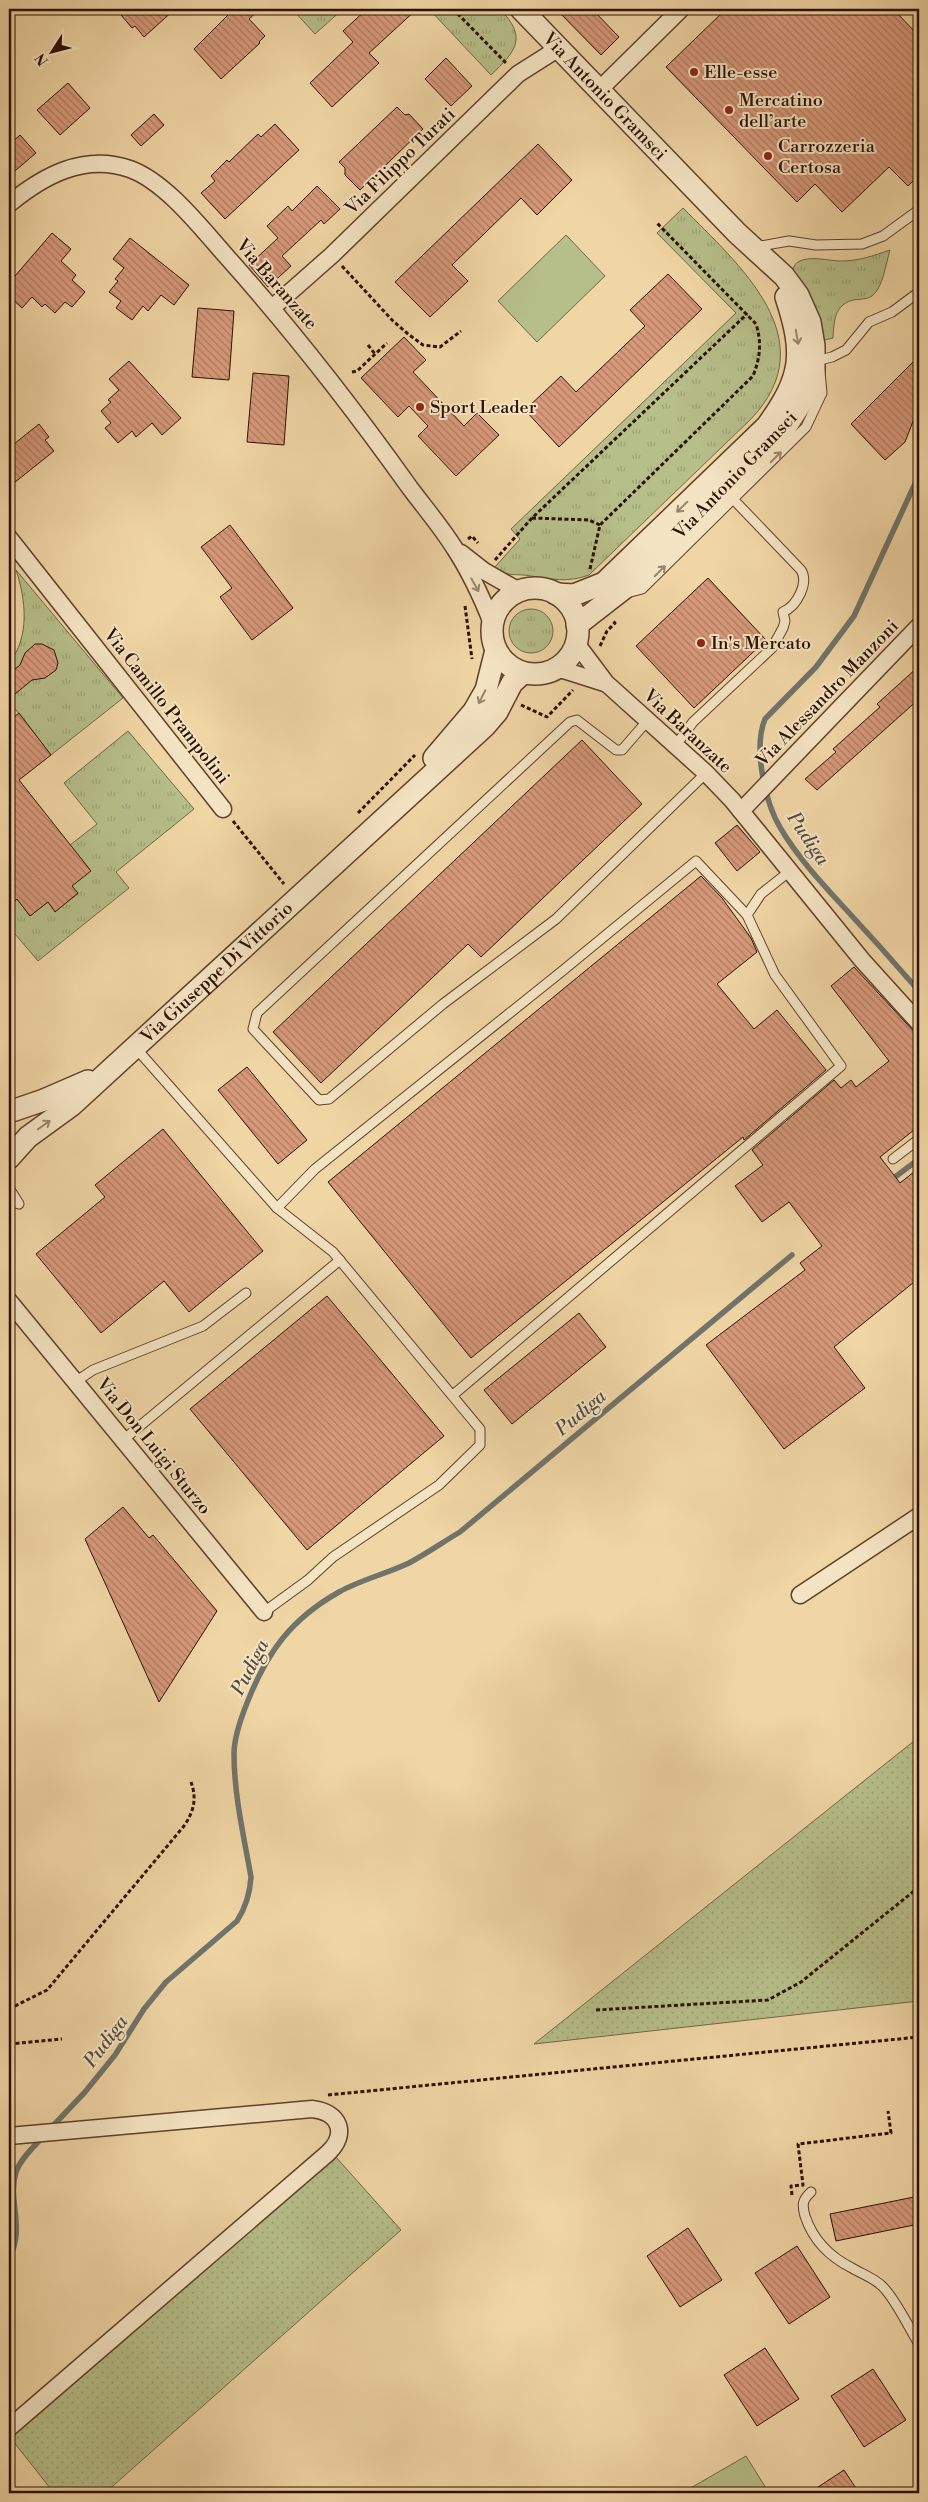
<svg xmlns="http://www.w3.org/2000/svg" width="928" height="2502" viewBox="0 0 928 2502" font-family="'Libre Bodoni',serif">
	<style>
		.grass { fill: url(#grass-tufts); stroke: #716745 }
		.garden { fill: url(#garden-dots); stroke: #716745 }
		.pitch { fill: #b6be89; stroke: #716745 }
		.lines { fill: none; stroke-linecap: round; stroke-linejoin: round }
		.stream { stroke: #70746b; stroke-width: 5.5 }
		.building { fill: url(#building-back-hatch); stroke: #2c1001 }
		.service-casing { stroke: #5d412a; stroke-width: 11 }
		.minor-casing { stroke: #5d412a; stroke-width: 19 }
		.tertiary-casing { stroke: #5d412a; stroke-width: 24 }
		.path { stroke: #2c1001; stroke-width: 3; stroke-dasharray: 4 2.5; stroke-linecap: butt }
		.service { stroke: #f5e4c4; stroke-width: 9 }
		.minor { stroke: #f5e4c4; stroke-width: 16 }
		.tertiary { stroke: #f5e4c4; stroke-width: 21 }
		.oneway { stroke: #9b856c }
		.poi-dot { fill: #8f2418; stroke: #f5e4c4; stroke-width: 2 }
		.labels { text-anchor: middle; stroke-width: 4; stroke-linejoin: round; paint-order: stroke }
		.poi-label { font-size: 18px; fill: #2c1001; stroke: #f5e4c4; text-anchor: start }
		.street-label { font-size: 18px; fill: #2c1001; stroke: #f5e4c4 }
		.water-label { font-size: 19px; font-style: italic; fill: #544a3f; stroke: #f5e4c4 }
	</style>
	<defs>
		<pattern id="grass-tufts" width="24" height="20" patternUnits="userSpaceOnUse" patternTransform="scale(1.25)"><rect width="24" height="20" fill="#b6be89"/><path d="M3 7l-1-3M5 7V3M7 7l1-3M15 17l-1-3M17 17v-4M19 17l1-3" fill="none" stroke="#9da274"/></pattern>
		<pattern id="garden-dots" width="8" height="8" patternUnits="userSpaceOnUse" patternTransform="scale(1.25)"><rect width="8" height="8" fill="#b6be89"/><path d="M2 2h.1M6 6h.1" fill="none" stroke="#9da274" stroke-width="1.8" stroke-linecap="round"/></pattern>
		<pattern id="building-back-hatch" width="6" height="6" patternUnits="userSpaceOnUse" patternTransform="scale(1.25)"><rect width="6" height="6" fill="#d7997a"/><path d="M-1 5l2 2M0 0l6 6M5-1l2 2" fill="none" stroke="#af7b62"/></pattern>
	</defs>
	<rect width="100%" height="100%" fill="#f0d5a5"/>
	<filter id="stains"><feTurbulence type="fractalNoise" baseFrequency=".004" numOctaves="4"/><feColorMatrix values="0 0 0 0 .2 0 0 0 0 .09 0 0 0 0 .02 0 0 0 .5 -.17"/></filter>
	<radialGradient id="worn" r=".72"><stop offset=".6" stop-color="#630" stop-opacity="0"/><stop offset="1" stop-color="#630" stop-opacity=".3"/></radialGradient>
	<g class="grass">
		<polygon points="292,9 343,9 315,34"/>
		<path d="M429,9H500C528,38 516,51 491,75Z"/>
		<path d="M683,208C738,264 827,339 751,419L589,575C567,583 552,579 531,576C517,573 506,578 495,567L520,539L511,529L736,313L657,233Z"/>
		<path d="M890,250C886,263 883,288 872,296C866,300 859,299 853,300C834,305 834,322 833,338L821,341L794,275C793,270 793,265 798,262C809,255 829,261 841,261C858,261 873,256 890,250Z"/>
		<path d="M16,570L123,698L51,755L9,701V663C30,638 26,599 16,570Z"/>
		<circle cx="531" cy="631" r="22"/>
		<polygon points="128,731 194,809 116,872 129,888 38,961 9,927 9,896 14,902 17,899 30,916 48,902 55,911 78,894 72,886 70,845 97,824 64,783"/>
	</g>
	<g class="garden">
		<polygon points="919,1737 919,2001 534,2044"/>
		<polygon points="335,2156 401,2230 105,2493 54,2493 9,2436"/>
	</g>
	<g class="pitch">
		<polygon points="566,235 605,276 537,342 498,301"/>
		<polygon points="746,2456 769,2493 682,2493"/>
	</g>
	<g class="lines">
		<g class="stream">
			<path d="M919,475L854,616L816,667L765,719C753,748 765,803 781,829C797,856 819,880 840,903C867,932 893,961 919,991"/>
			<polyline points="895,1177 919,1159"/>
			<path d="M50,2129L85,2092L115,2055L144,2009L166,1982L237,1921C246,1907 250,1894 251,1877C244,1837 234,1795 234,1754C234,1737 241,1718 247,1703C267,1652 291,1619 339,1592C360,1580 386,1574 409,1563C426,1554 443,1542 460,1532L792,1255"/>
			<path d="M9,2259C26,2227 7,2201 16,2172C20,2160 33,2147 42,2138"/>
		</g>
	</g>
	<g class="building">
		<polygon points="116,9 175,9 144,37 135,26 132,28"/>
		<polygon points="234,9 260,9 249,19 265,36 259,42 260,43 221,79 194,49"/>
		<polygon points="367,9 417,9 369,53 379,63 332,107 310,83 353,42 343,31"/>
		<polygon points="556,9 592,9 619,37 601,55"/>
		<polygon points="726,9 893,9 919,36 919,175 908,186 889,167 842,212 815,184 797,202 666,67"/>
		<polygon points="446,58 472,86 451,106 425,79"/>
		<polygon points="68,83 90,108 60,135 37,110"/>
		<polygon points="397,107 405,115 409,114 423,129 360,190 345,175 345,168 339,162"/>
		<polygon points="154,114 164,125 141,146 131,135"/>
		<polygon points="275,124 299,150 225,219 201,193 215,181 211,176 227,160 229,162 258,134 261,137"/>
		<polygon points="20,135 36,153 9,176 9,145"/>
		<polygon points="538,144 572,180 537,215 521,198 452,265 468,281 430,317 395,282"/>
		<polygon points="317,186 340,209 324,224 321,220 282,256 291,266 268,287 249,265 278,238 267,226 288,206 292,211"/>
		<polygon points="52,233 71,249 61,261 76,275 72,280 85,292 72,307 65,302 55,313 45,304 42,307 32,297 22,308 9,296 9,283"/>
		<polygon points="130,238 189,285 174,305 161,295 148,311 143,306 132,320 116,308 121,301 109,292 118,281 115,279 124,268 113,259"/>
		<polygon points="668,274 702,309 559,447 525,410 561,376 576,392 645,326 630,310"/>
		<polygon points="198,308 234,311 229,380 192,377"/>
		<polygon points="404,337 426,360 413,372 464,426 477,413 499,435 456,476 418,436 428,426 409,406 398,417 361,378"/>
		<polygon points="919,356 919,406 905,442 885,460 851,424"/>
		<polygon points="129,361 181,418 162,435 152,423 136,437 132,431 118,443 105,428 111,423 101,411 111,402 108,400 119,390 109,379"/>
		<polygon points="253,373 289,376 284,445 247,442"/>
		<polygon points="39,424 49,437 45,440 54,451 9,487 9,448"/>
		<polygon points="230,525 293,608 252,640 220,597 232,588 201,547"/>
		<polygon points="708,578 766,640 694,708 636,646"/>
		<polygon points="35,644 42,644 54,650 58,663 56,670 45,678 32,680 15,694 9,687 9,674 20,665 25,653"/>
		<polygon points="919,666 919,699 817,790 805,779 836,752 833,749 880,707 877,704"/>
		<polygon points="19,713 51,755 19,780 91,871 72,886 78,893 55,912 48,902 30,916 17,899 9,906 9,721"/>
		<polygon points="582,740 642,804 481,957 468,944 321,1083 273,1032"/>
		<polygon points="737,825 760,852 737,871 715,843"/>
		<polygon points="701,876 722,898 751,938 757,952 717,984 754,1029 777,1010 826,1070 744,1140 743,1137 471,1358 328,1182"/>
		<polygon points="854,967 919,1037 919,1126 880,1157 900,1183 919,1168 919,1278 834,1347 865,1388 784,1449 706,1345 805,1270 800,1263 822,1246 789,1202 762,1222 735,1186 763,1165 752,1150 834,1080 841,1088 851,1080 856,1087 889,1061 831,986"/>
		<polygon points="247,1067 307,1140 278,1164 218,1090"/>
		<polygon points="163,1129 263,1251 189,1312 164,1281 101,1333 36,1254 105,1197 95,1185"/>
		<polygon points="327,1296 444,1436 307,1550 190,1409"/>
		<polygon points="579,1313 606,1347 512,1424 484,1390"/>
		<polygon points="123,1507 149,1538 153,1535 217,1611 159,1702 85,1539"/>
		<polygon points="919,2196 919,2224 836,2241 830,2214"/>
		<polygon points="688,2228 722,2280 680,2307 647,2256"/>
		<polygon points="797,2246 830,2297 789,2324 755,2273"/>
		<polygon points="765,2348 799,2399 757,2426 724,2375"/>
		<polygon points="873,2369 906,2420 864,2447 831,2396"/>
		<polygon points="844,2470 859,2493 809,2493"/>
	</g>
	<g class="lines">
		<defs>
			<g id="service">
				<polyline points="755,247 789,241 816,245 862,244 883,236 916,212"/>
				<polyline points="815,361 832,357 846,350 869,322 892,312 919,292"/>
				<polyline points="627,593 642,589 806,427 822,393 820,372"/>
				<polyline points="648,720 622,750 616,750 577,720 570,722 257,1013 253,1029 319,1100 329,1099 443,1004 556,919 706,773"/>
				<path d="M676,745L693,722L772,648L783,628L785,621L783,612C797,606 809,583 801,570L733,499"/>
				<polyline points="134,1046 277,1208 333,1252 480,1429 480,1445 439,1485 333,1557 308,1580 264,1612"/>
				<polyline points="893,1159 919,1139"/>
				<polyline points="9,1188 19,1204 9,1201"/>
				<polyline points="277,1208 315,1169 561,972 696,861 747,915"/>
				<polyline points="75,1382 93,1370 203,1326 246,1293"/>
				<polyline points="453,1395 841,1066 775,975 747,915 761,894 790,871"/>
				<polyline points="123,1440 340,1260"/>
				<path d="M811,2192C802,2200 802,2205 805,2216C813,2240 830,2257 852,2268C862,2274 874,2278 882,2286C895,2298 909,2328 919,2344"/>
			</g>
			<g id="minor">
				<polyline points="599,90 681,9"/>
				<path d="M9,204C43,176 84,153 130,169C166,182 202,229 227,257C293,331 353,408 410,488C425,508 442,528 455,549C470,572 482,598 492,623"/>
				<polyline points="272,308 332,255 518,74 559,48"/>
				<polyline points="9,538 223,809"/>
				<polyline points="461,553 484,571 519,591"/>
				<polyline points="576,643 606,683 706,773 732,800 862,960 919,1023"/>
				<polyline points="557,668 604,683"/>
				<polyline points="741,811 919,626"/>
				<polyline points="9,1301 264,1612"/>
				<polyline points="800,1595 919,1516"/>
				<path d="M9,2136L312,2109C340,2112 348,2134 328,2153L9,2428"/>
			</g>
			<g id="tertiary">
				<path id="s1" d="M521,9L737,233L784,276L798,295L810,322L814,346V371L809,391L785,428L631,583L577,625"/>
				<circle cx="535" cy="631" r="43"/>
				<path d="M556,594L574,595L604,583L767,426C802,377 805,355 786,297"/>
				<polyline points="434,758 474,711 486,690 496,650"/>
				<polyline points="9,1112 44,1100 88,1081"/>
				<path id="s2" d="M9,1158L28,1137L72,1105L485,726L497,712L512,683L523,673"/>
			</g>
		</defs>
		<use href="#service" class="service-casing"/>
		<use href="#minor" class="minor-casing"/>
		<use href="#tertiary" class="tertiary-casing"/>
		<g class="path">
			<polyline points="453,9 506,63"/>
			<polyline points="342,266 393,321 408,334 423,345 440,347 461,331"/>
			<polyline points="368,345 375,354"/>
			<polyline points="352,372 357,371 387,343"/>
			<polyline points="532,518 589,520 600,525"/>
			<polyline points="468,539 472,536 478,543"/>
			<polyline points="495,560 532,518 747,314"/>
			<path d="M590,569L600,525L753,376C760,358 762,343 756,324L657,223"/>
			<polyline points="465,606 472,659"/>
			<polyline points="600,646 607,631 615,623 613,621"/>
			<polyline points="521,705 547,717 573,690"/>
			<polyline points="358,813 415,755"/>
			<polyline points="233,821 284,884"/>
			<polyline points="9,1240 14,1214"/>
			<polyline points="9,1279 13,1285"/>
			<path d="M9,2009L47,1990L184,1826C194,1811 197,1799 191,1782"/>
			<polyline points="596,2010 768,2000 801,1982 919,1887"/>
			<polyline points="9,2044 62,2039"/>
			<polyline points="328,2095 919,2037"/>
			<polyline points="792,2195 791,2186 803,2185 798,2144 891,2133 888,2111"/>
		</g>
		<use href="#service" class="service"/>
		<use href="#minor" class="minor"/>
		<use href="#tertiary" class="tertiary"/>
	</g>
	<defs><path id="oneway-shaft" d="M-6 0H5M1.5-3L5.5 0L1.5 3" fill="none" stroke-width="1.6" stroke-linecap="round" stroke-linejoin="round" transform="scale(1.25)"/></defs>
	<g class="oneway">
		<use href="#oneway-shaft" transform="translate(797 337) rotate(80)"/>
		<use href="#oneway-shaft" transform="translate(776 457) rotate(-45)"/>
		<use href="#oneway-shaft" transform="translate(682 507) rotate(135)"/>
		<use href="#oneway-shaft" transform="translate(660 571) rotate(-45)"/>
		<use href="#oneway-shaft" transform="translate(475 585) rotate(61)"/>
		<use href="#oneway-shaft" transform="translate(482 697) rotate(117)"/>
		<use href="#oneway-shaft" transform="translate(44 1125) rotate(-35)"/>
	</g>
	<g class="poi-dot">
		<circle cx="694" cy="72" r="5"/>
		<circle cx="729" cy="110" r="5"/>
		<circle cx="768" cy="156" r="5"/>
		<circle cx="420" cy="407" r="5"/>
		<circle cx="701" cy="643" r="5"/>
	</g>
	<g class="labels">
		<g class="poi-label">
			<text x="704" y="78">Elle-esse</text>
			<text x="739" y="106">Mercatino<tspan x="739" dy="21">dell’arte</tspan></text>
			<text x="778" y="152">Carrozzeria<tspan x="778" dy="21">Certosa</tspan></text>
			<text x="430" y="413">Sport Leader</text>
			<text x="711" y="649">In's Mercato</text>
		</g>
		<g class="street-label">
			<text dy="6" stroke="none"><textPath href="#s1" startOffset="121">Via Antonio Gramsci</textPath></text>
			<text transform="translate(400 161) rotate(-44)" y="6">Via Filippo Turati</text>
			<text transform="translate(277 284) rotate(49)" y="6">Via Baranzate</text>
			<text transform="translate(735 475) rotate(-46)" y="6">Via Antonio Gramsci</text>
			<text transform="translate(827 693) rotate(-46)" y="6">Via Alessandro Manzoni</text>
			<text transform="translate(167 706) rotate(52)" y="6">Via Camillo Prampolini</text>
			<text transform="translate(688 731) rotate(43)" y="6">Via Baranzate</text>
			<text dy="6" stroke="none"><textPath href="#s2" startOffset="279">Via Giuseppe Di Vittorio</textPath></text>
			<text transform="translate(154 1446) rotate(51)" y="6">Via Don Luigi Sturzo</text>
		</g>
		<g class="water-label">
			<text transform="translate(809 838) rotate(56)" y="7">Pudiga</text>
			<text transform="translate(580 1412) rotate(-40)" y="7">Pudiga</text>
			<text transform="translate(249 1667) rotate(-63)" y="7">Pudiga</text>
			<text transform="translate(105 2041) rotate(-53)" y="7">Pudiga</text>
		</g>
	</g>
	<rect width="928" height="2502" fill="none" stroke="#f0d5a5" stroke-width="30"/>
	<rect x="10" y="10" width="908" height="2482" fill="none" stroke="#2c1001" stroke-width="2.5"/>
	<rect x="15" y="15" width="898" height="2472" fill="none" stroke="#2c1001"/>
	<g transform="translate(52 52) rotate(234)" stroke="#f5e4c4" stroke-width="4" paint-order="stroke">
	<path d="M0-4L9 19L0 12L-9 19Z" fill="#2c1001"/>
	<text y="-8" font-size="14" font-weight="bold" text-anchor="middle" fill="#2c1001">N</text>
	</g>
	<rect width="100%" height="100%" filter="url(#stains)"/>
	<rect width="100%" height="100%" fill="url(#worn)"/>
</svg>
